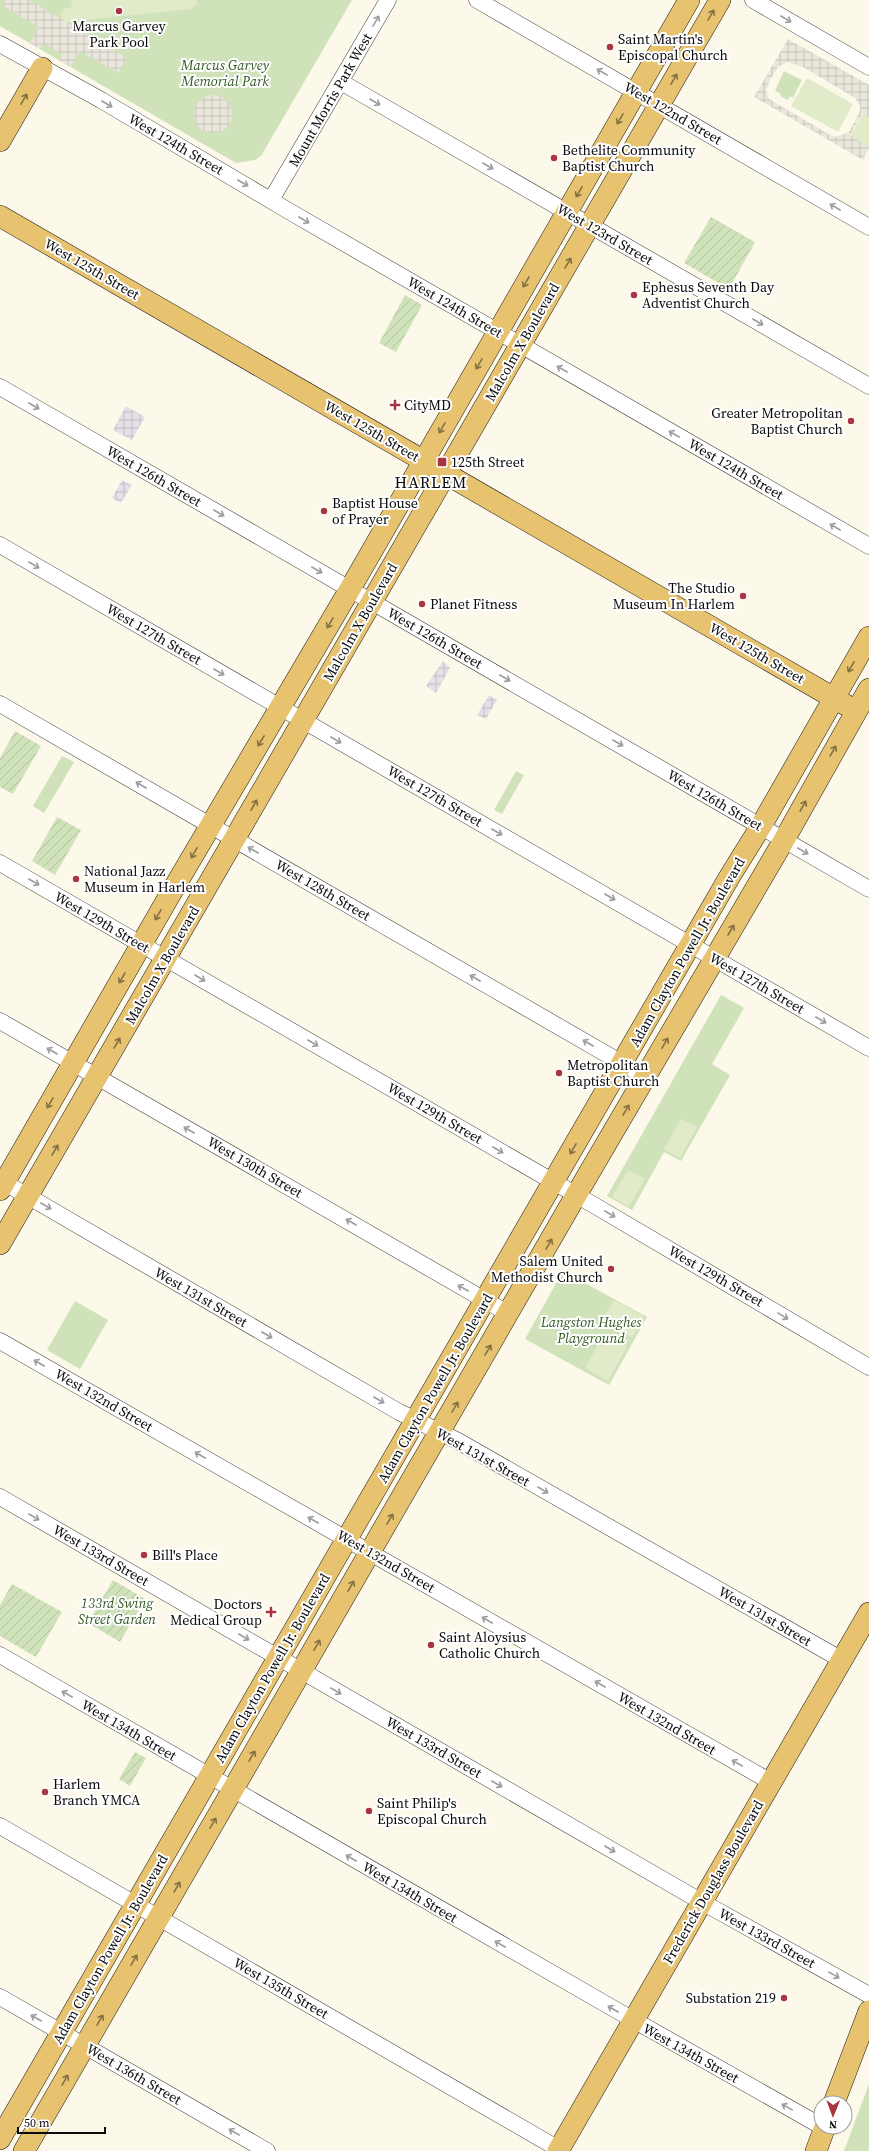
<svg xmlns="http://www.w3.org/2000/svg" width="869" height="2151" viewBox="0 0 869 2151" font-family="'Source Serif 4',serif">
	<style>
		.industrial { fill: url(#industrial-grid) }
		.park { fill: #d0e2b9 }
		.garden { fill: url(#garden-furrows) }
		.pitch { fill: #e1eac9 }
		.plaza { fill: url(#plaza-grid); fill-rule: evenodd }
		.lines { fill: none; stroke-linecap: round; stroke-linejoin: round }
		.minor-casing { stroke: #3d3d3d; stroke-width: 17 }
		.major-casing { stroke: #1b1b1b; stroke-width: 22 }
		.minor { stroke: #fff; stroke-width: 16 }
		.major { stroke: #e7c370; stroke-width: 21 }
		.oneway { stroke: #847042 }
		.oneway2 { stroke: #9d9d9d }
		.poi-dot { fill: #a83540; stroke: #fff; stroke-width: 1.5 }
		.labels { text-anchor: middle; stroke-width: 4; stroke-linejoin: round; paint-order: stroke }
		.poi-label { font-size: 14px; fill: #0a0a0a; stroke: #fff; text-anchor: start }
		.park-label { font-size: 14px; font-style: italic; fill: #325924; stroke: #fff }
		.street-label { font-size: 14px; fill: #0a0a0a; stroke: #fff }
		.quarter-label { font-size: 16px; letter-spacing: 1px; fill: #0a0a0a; stroke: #fff }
	</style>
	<defs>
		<pattern id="industrial-grid" width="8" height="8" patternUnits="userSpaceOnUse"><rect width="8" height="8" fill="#e7dfe8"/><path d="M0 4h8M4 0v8" fill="none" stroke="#c5bec6"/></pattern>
		<pattern id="garden-furrows" width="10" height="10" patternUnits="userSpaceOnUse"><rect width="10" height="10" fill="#d0e2b9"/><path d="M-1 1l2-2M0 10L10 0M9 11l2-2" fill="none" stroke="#b1c19e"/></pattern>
		<pattern id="plaza-grid" width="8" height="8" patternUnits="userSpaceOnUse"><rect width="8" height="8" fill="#eae6db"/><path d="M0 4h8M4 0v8" fill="none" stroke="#c7c4bb"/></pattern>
	</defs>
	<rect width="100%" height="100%" fill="#fcf8ea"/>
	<g class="industrial">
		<polygon points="126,406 145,417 132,440 113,430"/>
		<polygon points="122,480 132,485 121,503 112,498"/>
		<polygon points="443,661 450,668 436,693 426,686"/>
		<polygon points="489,695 497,700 486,719 477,715"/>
	</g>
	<g class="park">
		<polygon points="0,0 352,0 261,156 255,160 236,163 0,26"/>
		<polygon points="784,71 802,80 793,98 790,96 788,100 780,96 781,94 775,91"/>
		<polygon points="62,756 74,762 44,813 33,806"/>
		<polygon points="516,771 524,775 502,814 494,810"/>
		<polygon points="721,995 744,1008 712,1064 730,1075 681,1161 664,1152 632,1210 607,1196"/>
		<polygon points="563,1271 647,1317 609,1385 525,1339"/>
		<polygon points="75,1301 108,1320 80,1369 47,1350"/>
		<polygon points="869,2084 869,2151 844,2151"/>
	</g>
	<g class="garden">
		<polygon points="711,217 755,242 729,289 684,263"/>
		<polygon points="405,295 422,305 396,352 379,343"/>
		<polygon points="15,731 41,746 13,794 0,787 0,758"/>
		<polygon points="57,817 81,830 55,875 32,861"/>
		<polygon points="113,1580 145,1599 120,1642 88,1623"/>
		<polygon points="12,1584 62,1612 36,1657 0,1636 0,1605"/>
		<polygon points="135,1752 146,1758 130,1786 119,1779"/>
	</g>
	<g class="pitch">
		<polygon points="71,0 196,0 197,4 191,9 66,22 61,18 61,13 64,9 72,7"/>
		<polygon points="807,78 853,104 838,132 791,106"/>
		<polygon points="863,114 869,117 869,147 850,136"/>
		<polygon points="681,1119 697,1127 680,1158 664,1149"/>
		<polygon points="628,1170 645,1179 629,1207 612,1197"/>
		<polygon points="614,1300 644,1317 632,1338 602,1320"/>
		<polygon points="604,1334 627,1347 608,1381 585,1368"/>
	</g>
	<g class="plaza">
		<polygon points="6,0 29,0 127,58 118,73 80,51 70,67 59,60 62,54 44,44 40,49 30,43 39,27 3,6"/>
		<path d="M788,39L869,85V117L862,114L850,135L869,147L863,160L754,97ZM788,62L805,68L855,98L860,106V111L849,132L836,137L830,135L769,99L766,91L770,80L778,67Z"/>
		<circle cx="213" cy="114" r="19"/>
	</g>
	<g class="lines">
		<defs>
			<g id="minor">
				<polyline points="477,0 869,227"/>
				<polyline points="753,0 869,67"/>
				<polyline points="0,44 101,100 287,210 869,546"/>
				<polyline points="341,82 869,386"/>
				<polyline points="271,200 388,0"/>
				<polyline points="0,387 869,889"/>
				<polyline points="0,545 869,1048"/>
				<polyline points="0,704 646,1077"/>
				<polyline points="0,863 592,1204 869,1367"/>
				<polyline points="0,1021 509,1314"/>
				<polyline points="0,1180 399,1412 458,1441 842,1660"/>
				<polyline points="0,1341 771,1782"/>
				<polyline points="0,1497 702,1902 869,1995"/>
				<polyline points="0,1655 616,2010 821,2126"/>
				<polyline points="0,1826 562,2151"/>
				<polyline points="0,1997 267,2151"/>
			</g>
			<g id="major">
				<polyline points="0,141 42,68"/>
				<polyline points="0,216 846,705"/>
				<polyline points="0,1190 175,886 350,589 689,0"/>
				<polyline points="0,1244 720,0"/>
				<polyline points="834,2103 869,2011"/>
				<polyline points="0,2139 730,876 761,826 869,637"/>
				<polyline points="24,2151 582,1185 784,840 869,689"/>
				<polyline points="558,2151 869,1613"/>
				<polyline points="816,2151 825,2127"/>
			</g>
		</defs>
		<use href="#minor" class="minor-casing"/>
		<use href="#major" class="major-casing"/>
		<use href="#minor" class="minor"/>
		<use href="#major" class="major"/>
	</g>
	<defs><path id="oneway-shaft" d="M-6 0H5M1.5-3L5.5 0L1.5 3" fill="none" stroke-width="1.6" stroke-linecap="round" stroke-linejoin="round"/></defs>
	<g class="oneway">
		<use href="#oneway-shaft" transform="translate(711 15) rotate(-60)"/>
		<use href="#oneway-shaft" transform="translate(674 79) rotate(-60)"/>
		<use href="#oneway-shaft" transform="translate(24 99) rotate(-60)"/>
		<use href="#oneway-shaft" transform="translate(620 119) rotate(120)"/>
		<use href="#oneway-shaft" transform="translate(579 192) rotate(120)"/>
		<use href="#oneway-shaft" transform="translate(568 263) rotate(-59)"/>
		<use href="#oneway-shaft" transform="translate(526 282) rotate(120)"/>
		<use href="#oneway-shaft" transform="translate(479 364) rotate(120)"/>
		<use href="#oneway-shaft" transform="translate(442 428) rotate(120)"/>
		<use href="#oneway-shaft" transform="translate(330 623) rotate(120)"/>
		<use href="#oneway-shaft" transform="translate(851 667) rotate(120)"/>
		<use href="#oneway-shaft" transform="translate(261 741) rotate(121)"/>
		<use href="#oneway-shaft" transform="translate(833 751) rotate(-60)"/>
		<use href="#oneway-shaft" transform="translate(254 805) rotate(-60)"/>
		<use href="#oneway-shaft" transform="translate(803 806) rotate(-61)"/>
		<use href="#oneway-shaft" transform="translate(194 853) rotate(120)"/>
		<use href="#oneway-shaft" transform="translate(158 915) rotate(120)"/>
		<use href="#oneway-shaft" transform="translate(731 930) rotate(-59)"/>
		<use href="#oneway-shaft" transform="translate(122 978) rotate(120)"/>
		<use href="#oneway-shaft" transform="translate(117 1043) rotate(-59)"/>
		<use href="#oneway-shaft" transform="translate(665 1043) rotate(-60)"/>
		<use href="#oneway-shaft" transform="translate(50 1103) rotate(120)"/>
		<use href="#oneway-shaft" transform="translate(626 1110) rotate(-60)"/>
		<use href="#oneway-shaft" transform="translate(573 1149) rotate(120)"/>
		<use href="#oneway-shaft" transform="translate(55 1150) rotate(-60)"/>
		<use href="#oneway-shaft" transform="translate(549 1244) rotate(-60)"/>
		<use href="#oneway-shaft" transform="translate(488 1350) rotate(-60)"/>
		<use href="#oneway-shaft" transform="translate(455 1407) rotate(-60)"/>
		<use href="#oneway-shaft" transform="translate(390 1519) rotate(-60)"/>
		<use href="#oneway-shaft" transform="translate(351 1586) rotate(-60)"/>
		<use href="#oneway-shaft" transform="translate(317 1645) rotate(-60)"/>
		<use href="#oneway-shaft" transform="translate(252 1756) rotate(-60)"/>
		<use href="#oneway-shaft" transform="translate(213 1823) rotate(-60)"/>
		<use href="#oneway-shaft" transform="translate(177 1887) rotate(-60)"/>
		<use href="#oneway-shaft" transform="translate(134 1960) rotate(-60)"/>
		<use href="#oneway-shaft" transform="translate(100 2020) rotate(-60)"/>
		<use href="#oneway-shaft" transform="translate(65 2080) rotate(-60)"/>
	</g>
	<g class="oneway2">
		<use href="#oneway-shaft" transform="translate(786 19) rotate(30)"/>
		<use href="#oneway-shaft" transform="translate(376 21) rotate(-60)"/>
		<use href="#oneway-shaft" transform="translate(602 72) rotate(-150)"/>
		<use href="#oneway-shaft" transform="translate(375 102) rotate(30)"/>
		<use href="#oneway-shaft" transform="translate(107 104) rotate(30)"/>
		<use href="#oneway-shaft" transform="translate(488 166) rotate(30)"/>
		<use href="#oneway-shaft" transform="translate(243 183) rotate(30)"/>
		<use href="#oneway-shaft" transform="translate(835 207) rotate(-150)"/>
		<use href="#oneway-shaft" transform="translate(304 220) rotate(30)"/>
		<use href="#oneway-shaft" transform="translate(758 322) rotate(30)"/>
		<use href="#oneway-shaft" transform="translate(562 369) rotate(-150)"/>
		<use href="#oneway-shaft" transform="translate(34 406) rotate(30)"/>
		<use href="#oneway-shaft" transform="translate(674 434) rotate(-150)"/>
		<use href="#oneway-shaft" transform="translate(219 513) rotate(30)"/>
		<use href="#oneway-shaft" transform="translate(835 527) rotate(-150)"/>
		<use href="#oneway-shaft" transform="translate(34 565) rotate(30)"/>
		<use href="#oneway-shaft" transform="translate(317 570) rotate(30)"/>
		<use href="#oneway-shaft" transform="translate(219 672) rotate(30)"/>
		<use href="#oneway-shaft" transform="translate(505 678) rotate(30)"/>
		<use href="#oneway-shaft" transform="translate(336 740) rotate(30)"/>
		<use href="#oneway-shaft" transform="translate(618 743) rotate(30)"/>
		<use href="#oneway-shaft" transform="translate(141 785) rotate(-150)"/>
		<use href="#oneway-shaft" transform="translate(497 832) rotate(30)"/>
		<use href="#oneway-shaft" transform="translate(253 850) rotate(-150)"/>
		<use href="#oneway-shaft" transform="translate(803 851) rotate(30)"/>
		<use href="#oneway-shaft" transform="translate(34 882) rotate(30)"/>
		<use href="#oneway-shaft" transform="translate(610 897) rotate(30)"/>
		<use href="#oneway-shaft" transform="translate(200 978) rotate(30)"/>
		<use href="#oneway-shaft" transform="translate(475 978) rotate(-150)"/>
		<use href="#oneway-shaft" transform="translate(821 1020) rotate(30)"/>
		<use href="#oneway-shaft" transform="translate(313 1043) rotate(30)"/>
		<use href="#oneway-shaft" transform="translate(588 1043) rotate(-150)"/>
		<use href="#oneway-shaft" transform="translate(52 1051) rotate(-150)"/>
		<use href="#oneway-shaft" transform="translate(189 1130) rotate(-150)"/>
		<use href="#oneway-shaft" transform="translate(498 1150) rotate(30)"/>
		<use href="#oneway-shaft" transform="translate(46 1206) rotate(30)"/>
		<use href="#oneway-shaft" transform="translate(610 1214) rotate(30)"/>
		<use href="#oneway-shaft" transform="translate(351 1222) rotate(-150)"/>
		<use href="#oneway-shaft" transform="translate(463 1288) rotate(-150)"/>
		<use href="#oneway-shaft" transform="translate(783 1316) rotate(31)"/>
		<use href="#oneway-shaft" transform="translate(267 1335) rotate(30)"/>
		<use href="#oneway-shaft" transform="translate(39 1363) rotate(-150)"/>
		<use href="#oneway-shaft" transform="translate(379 1400) rotate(30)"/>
		<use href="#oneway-shaft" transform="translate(200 1455) rotate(-150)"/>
		<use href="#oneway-shaft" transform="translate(543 1490) rotate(30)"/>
		<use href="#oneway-shaft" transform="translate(34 1517) rotate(30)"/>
		<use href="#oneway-shaft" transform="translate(313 1520) rotate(-150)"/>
		<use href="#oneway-shaft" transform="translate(487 1620) rotate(-150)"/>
		<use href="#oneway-shaft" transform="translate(244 1637) rotate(30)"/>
		<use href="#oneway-shaft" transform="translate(600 1684) rotate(-150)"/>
		<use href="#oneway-shaft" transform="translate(336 1691) rotate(30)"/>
		<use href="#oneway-shaft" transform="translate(67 1694) rotate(-150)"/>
		<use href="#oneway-shaft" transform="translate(737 1763) rotate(-150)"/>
		<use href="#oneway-shaft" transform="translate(497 1784) rotate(30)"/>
		<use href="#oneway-shaft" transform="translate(610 1849) rotate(30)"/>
		<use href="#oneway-shaft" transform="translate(351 1858) rotate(-150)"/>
		<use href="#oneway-shaft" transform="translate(500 1944) rotate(-150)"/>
		<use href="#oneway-shaft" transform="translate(834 1975) rotate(29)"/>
		<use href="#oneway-shaft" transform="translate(613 2009) rotate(-150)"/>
		<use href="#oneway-shaft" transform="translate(36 2018) rotate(-150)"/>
		<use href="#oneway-shaft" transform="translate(787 2107) rotate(-151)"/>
		<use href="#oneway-shaft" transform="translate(234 2132) rotate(-150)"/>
	</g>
	<g class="poi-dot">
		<circle cx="119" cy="11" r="4"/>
		<circle cx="610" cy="47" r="4"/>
		<circle cx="554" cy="158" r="4"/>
		<circle cx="634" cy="295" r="4"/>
		<path d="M393 399h4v4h4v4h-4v4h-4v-4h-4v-4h4z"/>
		<circle cx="851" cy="421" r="4"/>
		<rect x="437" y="457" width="10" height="10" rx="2"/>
		<circle cx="324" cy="511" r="4"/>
		<circle cx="743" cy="596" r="4"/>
		<circle cx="422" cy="604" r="4"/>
		<circle cx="76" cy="879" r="4"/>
		<circle cx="559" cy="1073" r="4"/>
		<circle cx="611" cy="1269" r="4"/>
		<circle cx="144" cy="1555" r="4"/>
		<path d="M269 1606h4v4h4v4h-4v4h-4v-4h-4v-4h4z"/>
		<circle cx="431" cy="1645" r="4"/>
		<circle cx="45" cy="1792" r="4"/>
		<circle cx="369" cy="1811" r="4"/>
		<circle cx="784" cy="1998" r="4"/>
	</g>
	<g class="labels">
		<g class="poi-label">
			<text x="119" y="31" text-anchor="middle">Marcus Garvey<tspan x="119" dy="16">Park Pool</tspan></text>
			<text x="618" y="44">Saint Martin's<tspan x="618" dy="16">Episcopal Church</tspan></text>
			<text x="562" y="155">Bethelite Community<tspan x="562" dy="16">Baptist Church</tspan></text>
			<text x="642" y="292">Ephesus Seventh Day<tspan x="642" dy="16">Adventist Church</tspan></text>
			<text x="404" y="410">CityMD</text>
			<text x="843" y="418" text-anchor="end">Greater Metropolitan<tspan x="843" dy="16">Baptist Church</tspan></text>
			<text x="451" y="467">125th Street</text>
			<text x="332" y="508">Baptist House<tspan x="332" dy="16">of Prayer</tspan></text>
			<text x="735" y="593" text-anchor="end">The Studio<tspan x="735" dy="16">Museum In Harlem</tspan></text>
			<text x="430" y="609">Planet Fitness</text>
			<text x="84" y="876">National Jazz<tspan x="84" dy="16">Museum in Harlem</tspan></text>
			<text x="567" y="1070">Metropolitan<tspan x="567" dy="16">Baptist Church</tspan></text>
			<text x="603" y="1266" text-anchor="end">Salem United<tspan x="603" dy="16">Methodist Church</tspan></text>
			<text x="152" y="1560">Bill's Place</text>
			<text x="262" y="1609" text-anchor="end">Doctors<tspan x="262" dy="16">Medical Group</tspan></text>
			<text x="439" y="1642">Saint Aloysius<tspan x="439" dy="16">Catholic Church</tspan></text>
			<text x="53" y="1789">Harlem<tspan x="53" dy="16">Branch YMCA</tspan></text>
			<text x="377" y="1808">Saint Philip's<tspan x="377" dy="16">Episcopal Church</tspan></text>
			<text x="776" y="2003" text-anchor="end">Substation 219</text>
		</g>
		<g class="park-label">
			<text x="225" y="70">Marcus Garvey<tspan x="225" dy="16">Memorial Park</tspan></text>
			<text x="591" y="1327">Langston Hughes<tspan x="591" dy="16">Playground</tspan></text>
			<text x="117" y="1608">133rd Swing<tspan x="117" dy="16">Street Garden</tspan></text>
		</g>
		<g class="street-label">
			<text transform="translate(330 100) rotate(-60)" y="5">Mount Morris Park West</text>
			<text transform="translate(673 113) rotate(30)" y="5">West 122nd Street</text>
			<text transform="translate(176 144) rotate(30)" y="5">West 124th Street</text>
			<text transform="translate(605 234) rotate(30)" y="5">West 123rd Street</text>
			<text transform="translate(92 269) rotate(30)" y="5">West 125th Street</text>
			<text transform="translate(455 307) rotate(30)" y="5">West 124th Street</text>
			<text transform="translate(522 342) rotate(-60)" y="5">Malcolm X Boulevard</text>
			<text transform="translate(372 431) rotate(30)" y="5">West 125th Street</text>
			<text transform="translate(736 469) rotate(30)" y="5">West 124th Street</text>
			<text transform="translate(154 476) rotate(30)" y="5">West 126th Street</text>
			<text transform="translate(360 622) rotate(-60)" y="5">Malcolm X Boulevard</text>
			<text transform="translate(154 634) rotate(30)" y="5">West 127th Street</text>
			<text transform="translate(435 638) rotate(30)" y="5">West 126th Street</text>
			<text transform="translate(757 653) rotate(30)" y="5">West 125th Street</text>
			<text transform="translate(435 796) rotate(30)" y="5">West 127th Street</text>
			<text transform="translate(715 800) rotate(30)" y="5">West 126th Street</text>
			<text transform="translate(323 890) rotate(30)" y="5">West 128th Street</text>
			<text transform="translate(102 922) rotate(30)" y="5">West 129th Street</text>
			<text transform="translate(687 952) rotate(-60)" y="5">Adam Clayton Powell Jr. Boulevard</text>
			<text transform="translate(162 965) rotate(-60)" y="5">Malcolm X Boulevard</text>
			<text transform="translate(757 983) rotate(30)" y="5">West 127th Street</text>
			<text transform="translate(435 1113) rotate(30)" y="5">West 129th Street</text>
			<text transform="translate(255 1167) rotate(30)" y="5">West 130th Street</text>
			<text transform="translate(716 1276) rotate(30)" y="5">West 129th Street</text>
			<text transform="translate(201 1297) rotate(30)" y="5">West 131st Street</text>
			<text transform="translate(435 1388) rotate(-60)" y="5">Adam Clayton Powell Jr. Boulevard</text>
			<text transform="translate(104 1400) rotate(30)" y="5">West 132nd Street</text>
			<text transform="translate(483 1457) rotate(29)" y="5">West 131st Street</text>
			<text transform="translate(101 1555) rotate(30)" y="5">West 133rd Street</text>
			<text transform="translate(386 1561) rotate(30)" y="5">West 132nd Street</text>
			<text transform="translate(765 1616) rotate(30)" y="5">West 131st Street</text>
			<text transform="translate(272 1668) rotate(-60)" y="5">Adam Clayton Powell Jr. Boulevard</text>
			<text transform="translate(667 1723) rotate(30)" y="5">West 132nd Street</text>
			<text transform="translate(129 1730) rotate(30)" y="5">West 134th Street</text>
			<text transform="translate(434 1747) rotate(30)" y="5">West 133rd Street</text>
			<text transform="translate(713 1882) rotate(-60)" y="5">Frederick Douglass Boulevard</text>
			<text transform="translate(410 1892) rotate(30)" y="5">West 134th Street</text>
			<text transform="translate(767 1938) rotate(29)" y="5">West 133rd Street</text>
			<text transform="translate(110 1949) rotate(-60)" y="5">Adam Clayton Powell Jr. Boulevard</text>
			<text transform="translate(281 1988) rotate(30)" y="5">West 135th Street</text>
			<text transform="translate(691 2053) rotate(29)" y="5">West 134th Street</text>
			<text transform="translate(134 2074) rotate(30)" y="5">West 136th Street</text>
		</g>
		<g class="quarter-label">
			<text x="431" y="488">HARLEM</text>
		</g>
	</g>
	<g transform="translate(833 2115) rotate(181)"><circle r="19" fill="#ffffff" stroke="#9d9d9d"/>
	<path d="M0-3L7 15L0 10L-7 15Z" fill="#a83540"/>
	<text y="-6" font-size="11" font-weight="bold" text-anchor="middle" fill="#0a0a0a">N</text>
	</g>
	<path d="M18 2127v6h87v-6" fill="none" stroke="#0a0a0a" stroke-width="2"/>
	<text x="24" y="2127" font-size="12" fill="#0a0a0a" stroke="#ffffff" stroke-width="3" paint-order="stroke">50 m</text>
</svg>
